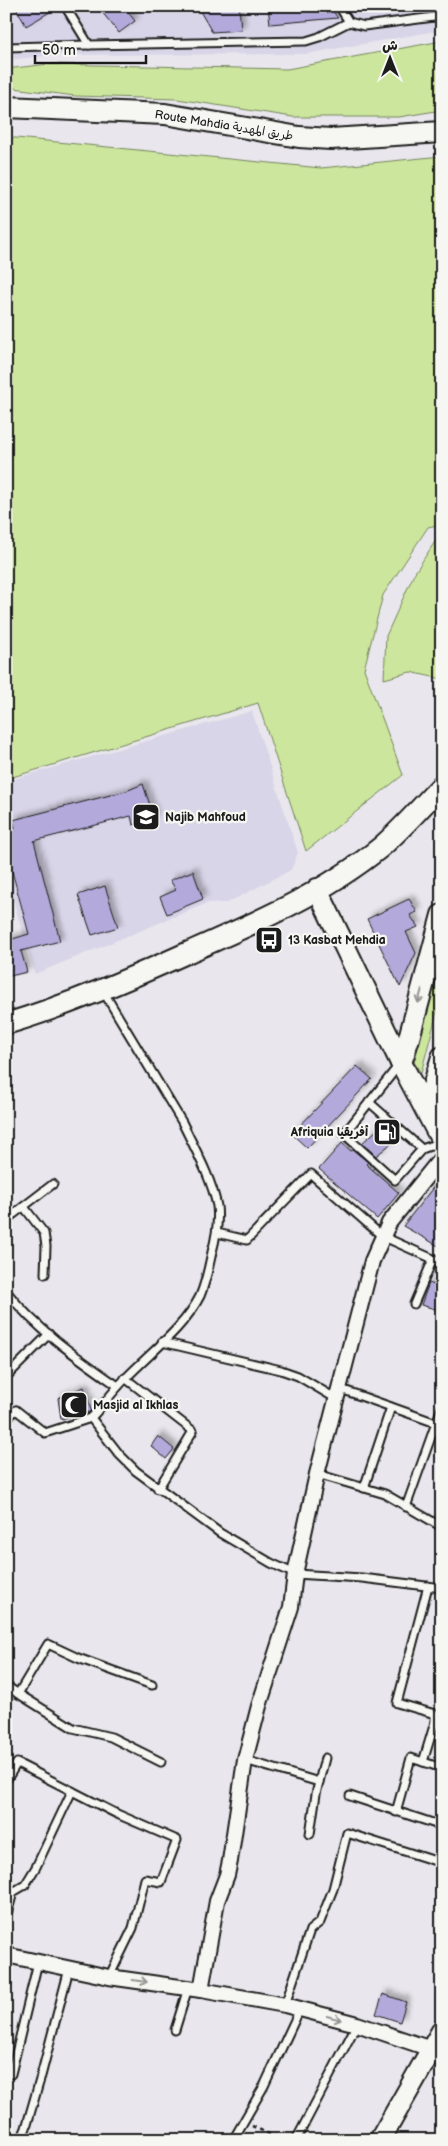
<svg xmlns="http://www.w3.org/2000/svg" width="448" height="2146" viewBox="0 0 448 2146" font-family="'Balsamiq Sans','Playpen Sans Arabic',sans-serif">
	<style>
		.built { fill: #d9d5e8 }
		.green { fill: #cce79d; stroke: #74825c }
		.building { fill: #b3aadb; stroke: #1c1c1c; filter: url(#shadow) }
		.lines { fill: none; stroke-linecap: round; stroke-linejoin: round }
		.lane-casing { stroke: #1c1c1c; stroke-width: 11 }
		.street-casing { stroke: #1c1c1c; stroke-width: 18 }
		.secondary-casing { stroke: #1c1c1c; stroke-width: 24 }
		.path { stroke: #1c1c1c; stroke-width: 2.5; stroke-dasharray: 4 4; stroke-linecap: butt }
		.lane { stroke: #f6f6f2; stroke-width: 7 }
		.street { stroke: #f6f6f2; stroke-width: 14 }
		.secondary { stroke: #f6f6f2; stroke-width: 20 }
		.oneway { stroke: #949492 }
		.labels { text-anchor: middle; stroke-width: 4.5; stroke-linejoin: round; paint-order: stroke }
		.street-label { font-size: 12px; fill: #1c1c1c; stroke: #f6f6f2 }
		.poi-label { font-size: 12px; font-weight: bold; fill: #1c1c1c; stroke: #f6f6f2; text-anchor: start }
	</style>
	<defs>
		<filter id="shadow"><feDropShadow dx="4.5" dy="-4.5" stdDeviation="2.5" flood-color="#0004"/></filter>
	</defs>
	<rect width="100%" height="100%" fill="#e9e7ed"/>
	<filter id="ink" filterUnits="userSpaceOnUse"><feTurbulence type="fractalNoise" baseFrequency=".02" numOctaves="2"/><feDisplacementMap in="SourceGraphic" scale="10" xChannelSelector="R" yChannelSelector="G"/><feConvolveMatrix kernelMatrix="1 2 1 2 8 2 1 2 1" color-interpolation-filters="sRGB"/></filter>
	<g filter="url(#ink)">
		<g class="built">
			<polygon points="6,6 442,6 442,30 306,54 56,55 6,60"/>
			<polygon points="252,711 298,853 291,870 227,903 208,903 35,974 6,876 6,781"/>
		</g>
		<g class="green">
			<polygon points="442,41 442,110 399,117 293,117 177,99 75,96 6,87 6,69 49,64 287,69"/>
			<polygon points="6,137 321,168 442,156 442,524 428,527 383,595 364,669 403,775 306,851 258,703 6,779"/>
			<polygon points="442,539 442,679 410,672 384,679 386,636 414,574 436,540"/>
			<polygon points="442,954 442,993 421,1073 414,1062"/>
		</g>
		<g class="building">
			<polygon points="15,6 60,6 26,26"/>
			<polygon points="97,6 123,6 135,21 119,33"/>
			<polygon points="197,6 239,6 241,30 212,32"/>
			<polygon points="268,6 329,6 338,18 270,24"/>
			<polygon points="143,784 154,818 133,825 131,816 34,841 60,941 21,951 27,972 6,977 6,941 29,934 6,849 6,830 15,828 13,820 126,791"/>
			<polygon points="193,871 203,899 167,914 160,897 176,890 170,880"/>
			<polygon points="105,886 118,927 92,935 78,895"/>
			<polygon points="409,899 417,912 410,915 418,927 406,932 416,953 400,987 367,919"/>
			<polygon points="357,1066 372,1079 307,1148 292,1134"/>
			<polygon points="385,1123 399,1137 376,1156 362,1143"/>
			<polygon points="342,1143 351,1151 353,1150 368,1162 366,1164 399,1193 377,1219 319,1169"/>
			<polygon points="442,1176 442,1248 403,1226"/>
			<polygon points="429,1283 442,1288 442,1311 421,1305"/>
			<polygon points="84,1387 91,1410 89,1412 61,1419 58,1398"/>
			<polygon points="158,1436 174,1449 166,1459 151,1446"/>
			<polygon points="383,1994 406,2002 400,2022 376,2014"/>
		</g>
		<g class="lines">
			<defs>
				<g id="lane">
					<polyline points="65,6 89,45 306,41 319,37 349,22"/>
					<polyline points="339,6 349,22 364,26 442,16"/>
					<polyline points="6,47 89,45"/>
					<path d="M103,991L182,1122C195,1149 211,1177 217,1206C219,1222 216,1237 212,1252C209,1266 206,1282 200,1296C184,1328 151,1352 126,1378C114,1390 103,1405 91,1418L119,1454L136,1471L220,1533L271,1563L295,1574L362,1578L442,1588"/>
					<polyline points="369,1102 422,1149 395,1180 344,1134 399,1065"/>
					<polyline points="422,1149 441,1142"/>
					<polyline points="24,1207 44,1233 46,1246 45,1274"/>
					<polyline points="6,1220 53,1184"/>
					<polyline points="217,1233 247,1240 311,1174 382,1236 442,1263"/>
					<path d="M6,1291C37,1330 78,1358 118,1386"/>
					<polyline points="414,1304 433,1259"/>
					<polyline points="162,1342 281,1370 298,1376 335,1398"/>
					<polyline points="6,1377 49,1334"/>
					<polyline points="125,1378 193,1431 158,1489"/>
					<polyline points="338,1388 436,1423 442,1408"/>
					<polyline points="6,1419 16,1410 45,1433 91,1418"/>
					<polyline points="317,1474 385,1494 442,1527"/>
					<polyline points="364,1488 391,1407"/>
					<polyline points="406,1507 436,1423"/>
					<polyline points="428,1586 397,1703 435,1714 435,1722"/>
					<polyline points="6,1686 73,1728 111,1737 161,1762"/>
					<polyline points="18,1694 48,1644 78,1658 152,1685"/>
					<polyline points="245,1760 319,1782"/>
					<polyline points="423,1762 435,1722 442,1724"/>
					<polyline points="6,1781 17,1763 117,1814 177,1840 161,1882 145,1879 133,1928 109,1977"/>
					<polyline points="350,1796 442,1826"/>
					<polyline points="396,1812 411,1758 442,1768"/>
					<polyline points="310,1834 316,1794 325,1758"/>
					<polyline points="6,1918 13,1892 25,1885 36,1867 72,1791"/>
					<polyline points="285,2005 310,1930 320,1922 333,1889 347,1833 442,1863"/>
					<polyline points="175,2030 188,1988"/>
					<polyline points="11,2074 38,1962"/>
					<polyline points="21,2140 26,2128 41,2076 69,1969"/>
					<polyline points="233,2140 264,2086 300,2009"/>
					<polyline points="296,2140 357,2024"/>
				</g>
				<g id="street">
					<polyline points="6,1955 109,1977 201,1990 285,2005 357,2024 431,2049"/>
					<polyline points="201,1990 217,1901 227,1875 230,1861 245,1760 259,1706 291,1607 295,1574 317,1474 372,1261 389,1223 442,1157"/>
				</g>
				<g id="secondary">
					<polyline points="6,107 165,114 299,137 331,139 442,132"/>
					<polyline points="317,889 401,1063 442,1141"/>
					<path d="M6,1024C69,1005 129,979 189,952C255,923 325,893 381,847C403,828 422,806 442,785"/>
					<polyline points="401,1063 409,1038 442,915"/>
					<polyline points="426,1110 442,1057"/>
					<polyline points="380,2140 442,2031"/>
				</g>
			</defs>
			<use href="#lane" class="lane-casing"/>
			<use href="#street" class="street-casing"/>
			<use href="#secondary" class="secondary-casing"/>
			<polyline class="path" points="252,2126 281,2140"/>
			<use href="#lane" class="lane"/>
			<use href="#street" class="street"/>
			<use href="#secondary" class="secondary"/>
		</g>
		<defs><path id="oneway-shaft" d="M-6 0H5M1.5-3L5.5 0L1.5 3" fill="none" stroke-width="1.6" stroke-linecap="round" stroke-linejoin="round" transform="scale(1.25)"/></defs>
		<g class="oneway">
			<use href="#oneway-shaft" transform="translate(420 996) rotate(105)"/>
			<use href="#oneway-shaft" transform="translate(140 1981) rotate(8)"/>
			<use href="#oneway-shaft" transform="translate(334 2018) rotate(15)"/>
		</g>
	</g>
	<defs>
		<symbol id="school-square" viewBox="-11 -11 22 22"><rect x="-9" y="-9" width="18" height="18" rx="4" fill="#1c1c1c" stroke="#f6f6f2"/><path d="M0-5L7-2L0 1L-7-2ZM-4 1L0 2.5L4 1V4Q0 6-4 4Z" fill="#fff"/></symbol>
		<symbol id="bus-square" viewBox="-11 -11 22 22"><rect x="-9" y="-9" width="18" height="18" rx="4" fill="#1c1c1c" stroke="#f6f6f2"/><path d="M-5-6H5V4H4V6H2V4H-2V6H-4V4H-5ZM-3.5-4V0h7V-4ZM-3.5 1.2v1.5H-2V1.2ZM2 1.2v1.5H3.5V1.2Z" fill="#fff"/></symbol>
		<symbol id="fuel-square" viewBox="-11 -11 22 22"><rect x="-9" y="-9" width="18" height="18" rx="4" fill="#1c1c1c" stroke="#f6f6f2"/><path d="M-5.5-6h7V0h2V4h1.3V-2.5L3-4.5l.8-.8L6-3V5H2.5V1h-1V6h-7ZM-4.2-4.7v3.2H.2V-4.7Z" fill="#fff"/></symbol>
		<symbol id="mosque-square" viewBox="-11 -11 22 22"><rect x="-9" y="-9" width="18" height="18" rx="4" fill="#1c1c1c" stroke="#f6f6f2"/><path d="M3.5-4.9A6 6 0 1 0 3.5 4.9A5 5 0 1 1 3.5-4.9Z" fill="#fff"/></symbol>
	</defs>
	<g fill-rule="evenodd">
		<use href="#school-square" x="130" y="801" width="32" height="32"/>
		<use href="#bus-square" x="253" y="924" width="32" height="32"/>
		<use href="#fuel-square" x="371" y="1116" width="32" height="32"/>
		<use href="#mosque-square" x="58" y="1389" width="32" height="32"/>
	</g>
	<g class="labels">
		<g class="street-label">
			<text transform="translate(224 125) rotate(9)" y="4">Route Mahdia طريق المهدية</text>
		</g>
		<g class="poi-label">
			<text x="165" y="821">Najib Mahfoud</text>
			<text x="288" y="944">13 Kasbat Mehdia</text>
			<text x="368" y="1136" text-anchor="end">Afriquia أفريقيا</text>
			<text x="93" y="1409">Masjid al Ikhlas</text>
		</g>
	</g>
	<rect width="448" height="2146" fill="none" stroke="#f6f6f2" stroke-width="25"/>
	<rect x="12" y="12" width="423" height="2121" fill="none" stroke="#1c1c1c" stroke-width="2" filter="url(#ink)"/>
	<g transform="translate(390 58)" stroke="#f6f6f2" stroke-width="4" paint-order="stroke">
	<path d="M0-4L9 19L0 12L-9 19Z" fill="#1c1c1c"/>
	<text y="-8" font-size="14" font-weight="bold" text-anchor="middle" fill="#1c1c1c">ش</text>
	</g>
	<path d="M35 55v8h111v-8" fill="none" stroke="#1c1c1c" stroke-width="2.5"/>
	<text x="42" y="55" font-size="15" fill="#1c1c1c" stroke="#f6f6f2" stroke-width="4" paint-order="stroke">50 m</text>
</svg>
